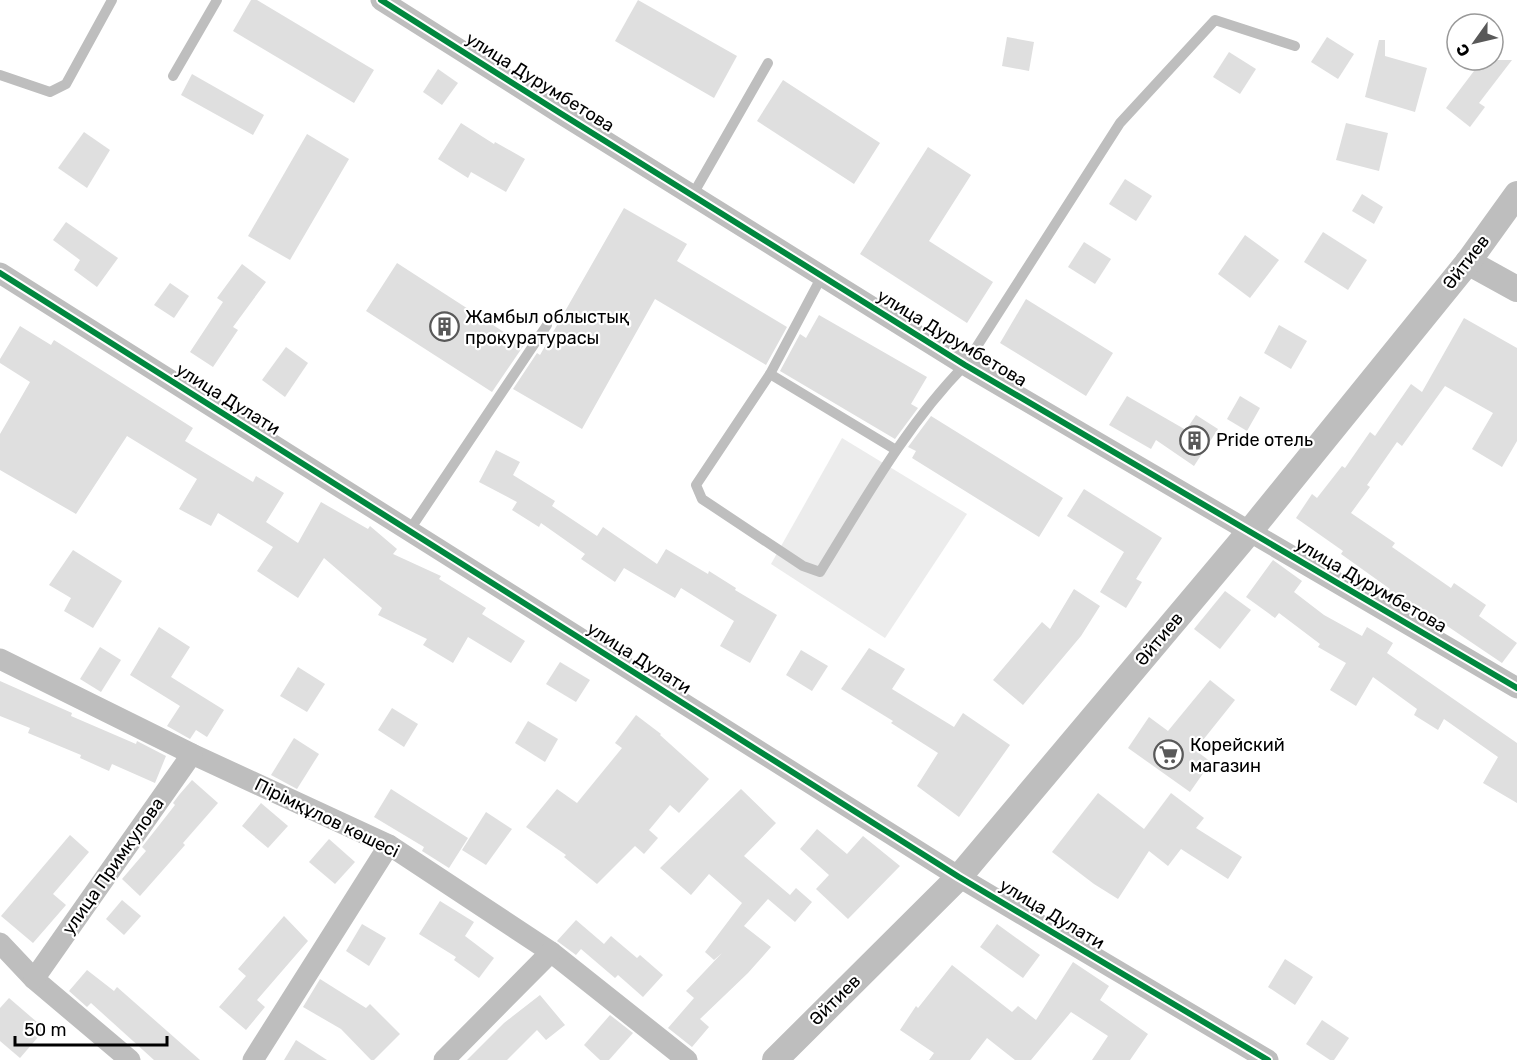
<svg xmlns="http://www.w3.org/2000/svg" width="1517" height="1060" viewBox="0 0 1517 1060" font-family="Rubik,sans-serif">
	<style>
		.green { fill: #ececec }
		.building { fill: #dfdfdf }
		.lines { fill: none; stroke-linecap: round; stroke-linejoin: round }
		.service { stroke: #bebebe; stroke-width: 10 }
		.minor { stroke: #bebebe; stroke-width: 21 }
		.tertiary { stroke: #bebebe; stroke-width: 26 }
		.cycleway-casing { stroke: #fff; stroke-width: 10 }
		.cycleway { stroke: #00873e; stroke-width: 6 }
		.labels { text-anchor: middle; stroke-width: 4.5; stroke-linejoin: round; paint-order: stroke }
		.street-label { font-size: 18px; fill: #000; stroke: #fff }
		.poi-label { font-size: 18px; fill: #000; stroke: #fff; text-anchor: start }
	</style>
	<rect width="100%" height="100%" fill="#fff"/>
	<polygon class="green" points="842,438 967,514 885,638 771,564"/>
	<g class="building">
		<polygon points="251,0 257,0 374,70 354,103 233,31"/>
		<polygon points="638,0 737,56 714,98 615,41"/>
		<polygon points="1007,37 1034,42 1029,71 1002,66"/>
		<polygon points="1327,37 1354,54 1338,79 1311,62"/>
		<polygon points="1379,40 1385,40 1385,56 1427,68 1415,112 1365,97"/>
		<polygon points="1229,52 1256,69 1240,94 1213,77"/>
		<polygon points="1459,60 1512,60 1479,103 1485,107 1470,127 1446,108 1474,71"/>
		<polygon points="438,69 458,83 442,105 423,92"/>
		<polygon points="192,74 264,115 253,135 181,95"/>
		<polygon points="783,80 880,143 854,184 757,121"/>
		<polygon points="461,123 494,144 495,142 525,159 506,192 471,172 468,178 438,159"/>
		<polygon points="1346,123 1388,133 1379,171 1336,160"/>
		<polygon points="84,132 110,150 87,188 58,168"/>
		<polygon points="307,134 349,159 290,260 248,236"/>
		<polygon points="928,147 971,175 929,241 993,282 967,323 860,254"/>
		<polygon points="1125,179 1152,196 1136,221 1109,204"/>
		<polygon points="1362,194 1383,207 1374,224 1352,211"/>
		<polygon points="624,208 687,244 677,261 787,327 766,365 655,299 582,429 513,389 537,353 540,355"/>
		<polygon points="66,222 118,258 97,287 74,270 80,260 53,240"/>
		<polygon points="1323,232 1367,260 1348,290 1304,262"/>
		<polygon points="1245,235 1279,260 1250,298 1218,274"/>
		<polygon points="1084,242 1111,259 1095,284 1068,267"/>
		<polygon points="397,263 524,345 492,392 366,311"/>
		<polygon points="242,264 266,282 233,327 238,330 213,367 190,352 223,302 217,298"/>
		<polygon points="170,283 189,296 174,318 154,305"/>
		<polygon points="1026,299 1113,353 1086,396 1000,343"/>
		<polygon points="819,315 927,377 911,404 918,408 895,439 780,371 800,334 806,338"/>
		<polygon points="1464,318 1517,348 1517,441 1502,467 1472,449 1493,413 1445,386 1402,446 1397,442 1367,485 1370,487 1351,513 1395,543 1392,547 1451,588 1454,583 1486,605 1479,616 1517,643 1502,663 1422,609 1419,615 1387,593 1390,589 1341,554 1343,551 1296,518 1312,494 1317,498 1342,466 1345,468 1370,432 1375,436 1411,384 1422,392"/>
		<polygon points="1279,325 1307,341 1291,369 1264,353"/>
		<polygon points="20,326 51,345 54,340 193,428 185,441 253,482 256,476 284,493 266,522 298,543 321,502 368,529 370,526 397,549 393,554 441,576 439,579 486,608 482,614 525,641 511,663 468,637 453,663 423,645 427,639 378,615 382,608 324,558 298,598 257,571 273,547 218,513 211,526 179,509 197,479 127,436 76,514 0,470 0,434 30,382 0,363 0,359"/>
		<polygon points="286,347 308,363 285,397 262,380"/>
		<polygon points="1127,396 1186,430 1196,415 1218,429 1194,466 1156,440 1151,449 1109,425"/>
		<polygon points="1240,396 1260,408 1247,431 1227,419"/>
		<polygon points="931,416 1063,498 1039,537 912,458 916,451 908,447"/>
		<polygon points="496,450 520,462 513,475 555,501 552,506 597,536 603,527 657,564 666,549 708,574 709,571 736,588 735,590 777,615 750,663 720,646 734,621 681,588 675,598 624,568 615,582 581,559 585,554 541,523 539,527 512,510 517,502 479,482"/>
		<polygon points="1084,489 1162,538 1136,579 1142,582 1126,608 1100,592 1124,552 1067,516"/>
		<polygon points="73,550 122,581 93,628 64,611 71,598 49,585"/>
		<polygon points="1273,560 1302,581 1294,592 1324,615 1362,636 1367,627 1393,643 1387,653 1517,743 1517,803 1483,783 1498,757 1444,719 1438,730 1414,715 1417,709 1373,677 1356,706 1330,690 1346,663 1318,647 1320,644 1279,613 1275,618 1246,597"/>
		<polygon points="1074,589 1100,606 1081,636 1023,705 993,680 1042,622 1050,629"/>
		<polygon points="1225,591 1251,610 1220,649 1194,629"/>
		<polygon points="159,627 190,647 171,677 224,710 207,737 196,730 190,739 167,726 180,706 130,675"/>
		<polygon points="100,647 121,660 101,692 80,679"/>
		<polygon points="869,648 905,669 892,689 954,727 963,713 1010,745 959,817 917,786 938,753 891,723 893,721 841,689"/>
		<polygon points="801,650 828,666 812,691 786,675"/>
		<polygon points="560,662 590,680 576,702 546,684"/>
		<polygon points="298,667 325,684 307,712 280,696"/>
		<polygon points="1210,680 1235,700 1195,750 1211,762 1190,792 1128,748 1149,717 1168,731"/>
		<polygon points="0,681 72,713 71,716 136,744 137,741 166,756 155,783 112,764 109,771 80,758 81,755 28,733 30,728 0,716"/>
		<polygon points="392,708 418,724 404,747 378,730"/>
		<polygon points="636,715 661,734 660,735 709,779 679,813 670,805 649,830 658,838 644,854 635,846 597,884 564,857 566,855 526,827 557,789 577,803 622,748 615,743"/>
		<polygon points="528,721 558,739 545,762 515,743"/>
		<polygon points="294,738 319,754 297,789 271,775"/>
		<polygon points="192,780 218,803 183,843 185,845 140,896 122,879 146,851 142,847 175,805 173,803 179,795"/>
		<polygon points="391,789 468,838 449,868 422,851 424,847 374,817"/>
		<polygon points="741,789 776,823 744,856 790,895 796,888 812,902 795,922 768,899 744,926 771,947 748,973 700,1019 709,1027 692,1047 668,1028 694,998 686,991 722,953 714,960 705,952 742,903 709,874 691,895 660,868"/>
		<polygon points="1098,793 1144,829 1171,793 1204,818 1196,828 1242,857 1228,879 1181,849 1168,866 1149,851 1118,899 1094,884 1052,852"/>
		<polygon points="261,803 288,826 268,848 242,826"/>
		<polygon points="486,812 512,829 486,865 462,850"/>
		<polygon points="817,829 847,854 863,836 900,866 848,919 816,889 829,875 800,849"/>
		<polygon points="70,835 89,852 53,894 66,905 33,943 1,916"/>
		<polygon points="329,839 355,862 335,884 309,862"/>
		<polygon points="122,900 141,916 124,935 106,919"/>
		<polygon points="440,901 474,922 465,936 494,958 479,978 454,960 456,957 419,934"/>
		<polygon points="284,916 308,941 257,1000 265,1007 246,1030 219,1007 246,976 238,969"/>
		<polygon points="576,920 604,944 611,936 637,958 640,955 663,975 643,997 618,975 615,978 581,949 576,955 557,941"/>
		<polygon points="362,924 386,938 369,966 346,951"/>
		<polygon points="997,924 1040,955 1023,978 980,947"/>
		<polygon points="1285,959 1313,977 1295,1005 1268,987"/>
		<polygon points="1073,962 1109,986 1100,1000 1148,1034 1130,1060 1092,1060 1108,1036 1071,1012 1031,1060 1015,1060 987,1038 970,1060 929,1060 934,1053 900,1030 916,1006 918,1008 952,965 1012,1012 1018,1006 1036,1020"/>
		<polygon points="87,970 114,991 117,987 200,1060 154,1060 91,1003 87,1007 69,991"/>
		<polygon points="320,979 366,1008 370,1004 400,1034 374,1060 371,1060 341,1029 303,1007"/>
		<polygon points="540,995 565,1025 546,1040 537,1030 507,1060 467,1060 504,1023"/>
		<polygon points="9,998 45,1029 20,1058 0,1041 0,1008"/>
		<polygon points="610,1015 633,1033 609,1060 600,1060 584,1045"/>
		<polygon points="1322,1020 1349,1038 1334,1060 1330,1060 1306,1044"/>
		<polygon points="296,1040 327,1060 284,1060"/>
	</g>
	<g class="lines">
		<g class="service">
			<polyline points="0,75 50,92 66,84 112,0"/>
			<polyline points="173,76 217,0"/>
			<polyline points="692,196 768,63"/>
			<path d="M822,276L770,374L696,485L702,499L803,566L820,572C864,501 906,425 965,365L1120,123L1215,20L1295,46"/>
			<polyline points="770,374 896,450"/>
			<polyline points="409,531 547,325"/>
		</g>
		<g class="minor">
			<polyline points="381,0 560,113 965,365 1517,688"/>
			<polyline points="0,273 959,877 1268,1060"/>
			<polyline points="0,659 192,754 389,845 551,952 687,1060"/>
			<polyline points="0,943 34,979 130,1060"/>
			<polyline points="34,979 192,754"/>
			<polyline points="253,1060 389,845"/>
			<polyline points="444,1060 551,952"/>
		</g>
		<g class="tertiary">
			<polyline points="1468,262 1517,289"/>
			<polyline points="775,1060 959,877 1250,531 1468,262 1517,194"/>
		</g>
		<defs>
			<g id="cycleway">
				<polyline points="381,0 560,113 965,365 1517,688"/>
				<polyline points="0,273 959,877 1268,1060"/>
			</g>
		</defs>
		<use href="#cycleway" class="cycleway-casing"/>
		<use href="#cycleway" class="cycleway"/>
	</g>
	<defs>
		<symbol id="building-ring" viewBox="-11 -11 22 22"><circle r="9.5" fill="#fff" stroke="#595959" stroke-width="1.5"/><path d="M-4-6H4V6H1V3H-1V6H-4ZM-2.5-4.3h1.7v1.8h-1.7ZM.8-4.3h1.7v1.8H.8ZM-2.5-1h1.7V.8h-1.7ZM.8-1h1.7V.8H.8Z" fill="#595959"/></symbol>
		<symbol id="supermarket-ring" viewBox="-11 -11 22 22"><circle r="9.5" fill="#fff" stroke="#595959" stroke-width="1.5"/><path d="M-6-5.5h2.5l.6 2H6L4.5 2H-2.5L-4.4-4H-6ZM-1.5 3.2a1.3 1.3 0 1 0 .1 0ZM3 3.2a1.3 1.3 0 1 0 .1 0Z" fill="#595959"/></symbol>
	</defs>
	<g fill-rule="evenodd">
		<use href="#building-ring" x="428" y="310" width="33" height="33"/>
		<use href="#building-ring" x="1178" y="424" width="33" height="33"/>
		<use href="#supermarket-ring" x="1152" y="738" width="33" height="33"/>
	</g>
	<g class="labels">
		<g class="street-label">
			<text transform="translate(540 82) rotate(32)" y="6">улица Дурумбетова</text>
			<text transform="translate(1466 262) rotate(-52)" y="6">Әйтиев</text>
			<text transform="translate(952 338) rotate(31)" y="6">улица Дурумбетова</text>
			<text transform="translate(228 399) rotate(32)" y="6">улица Дулати</text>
			<text transform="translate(1371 585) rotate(30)" y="6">улица Дурумбетова</text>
			<text transform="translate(1159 639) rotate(-50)" y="6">Әйтиев</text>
			<text transform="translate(639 658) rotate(32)" y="6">улица Дулати</text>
			<text transform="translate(327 818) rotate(26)" y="6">Пірімқұлов көшесі</text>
			<text transform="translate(113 866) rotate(-55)" y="6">улица Примкулова</text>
			<text transform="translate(1052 914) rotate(31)" y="6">улица Дулати</text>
			<text transform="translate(835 1000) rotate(-45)" y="6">Әйтиев</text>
		</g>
		<g class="poi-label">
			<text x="465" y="323">Жамбыл облыстық<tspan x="465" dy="21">прокуратурасы</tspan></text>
			<text x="1216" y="446">Pride отель</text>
			<text x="1190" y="751">Корейский<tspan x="1190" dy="21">магазин</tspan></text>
		</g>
	</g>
	<g transform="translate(1475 42) rotate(236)"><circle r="28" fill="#ffffff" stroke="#999999" stroke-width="1.5"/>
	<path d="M0-4.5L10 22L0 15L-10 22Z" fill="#595959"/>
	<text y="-9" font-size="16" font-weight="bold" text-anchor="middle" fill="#000000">С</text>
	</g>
	<path d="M15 1036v9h152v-9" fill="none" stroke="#000000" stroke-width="3"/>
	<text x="24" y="1036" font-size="18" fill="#000000" stroke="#ffffff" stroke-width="4.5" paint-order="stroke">50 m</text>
</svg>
